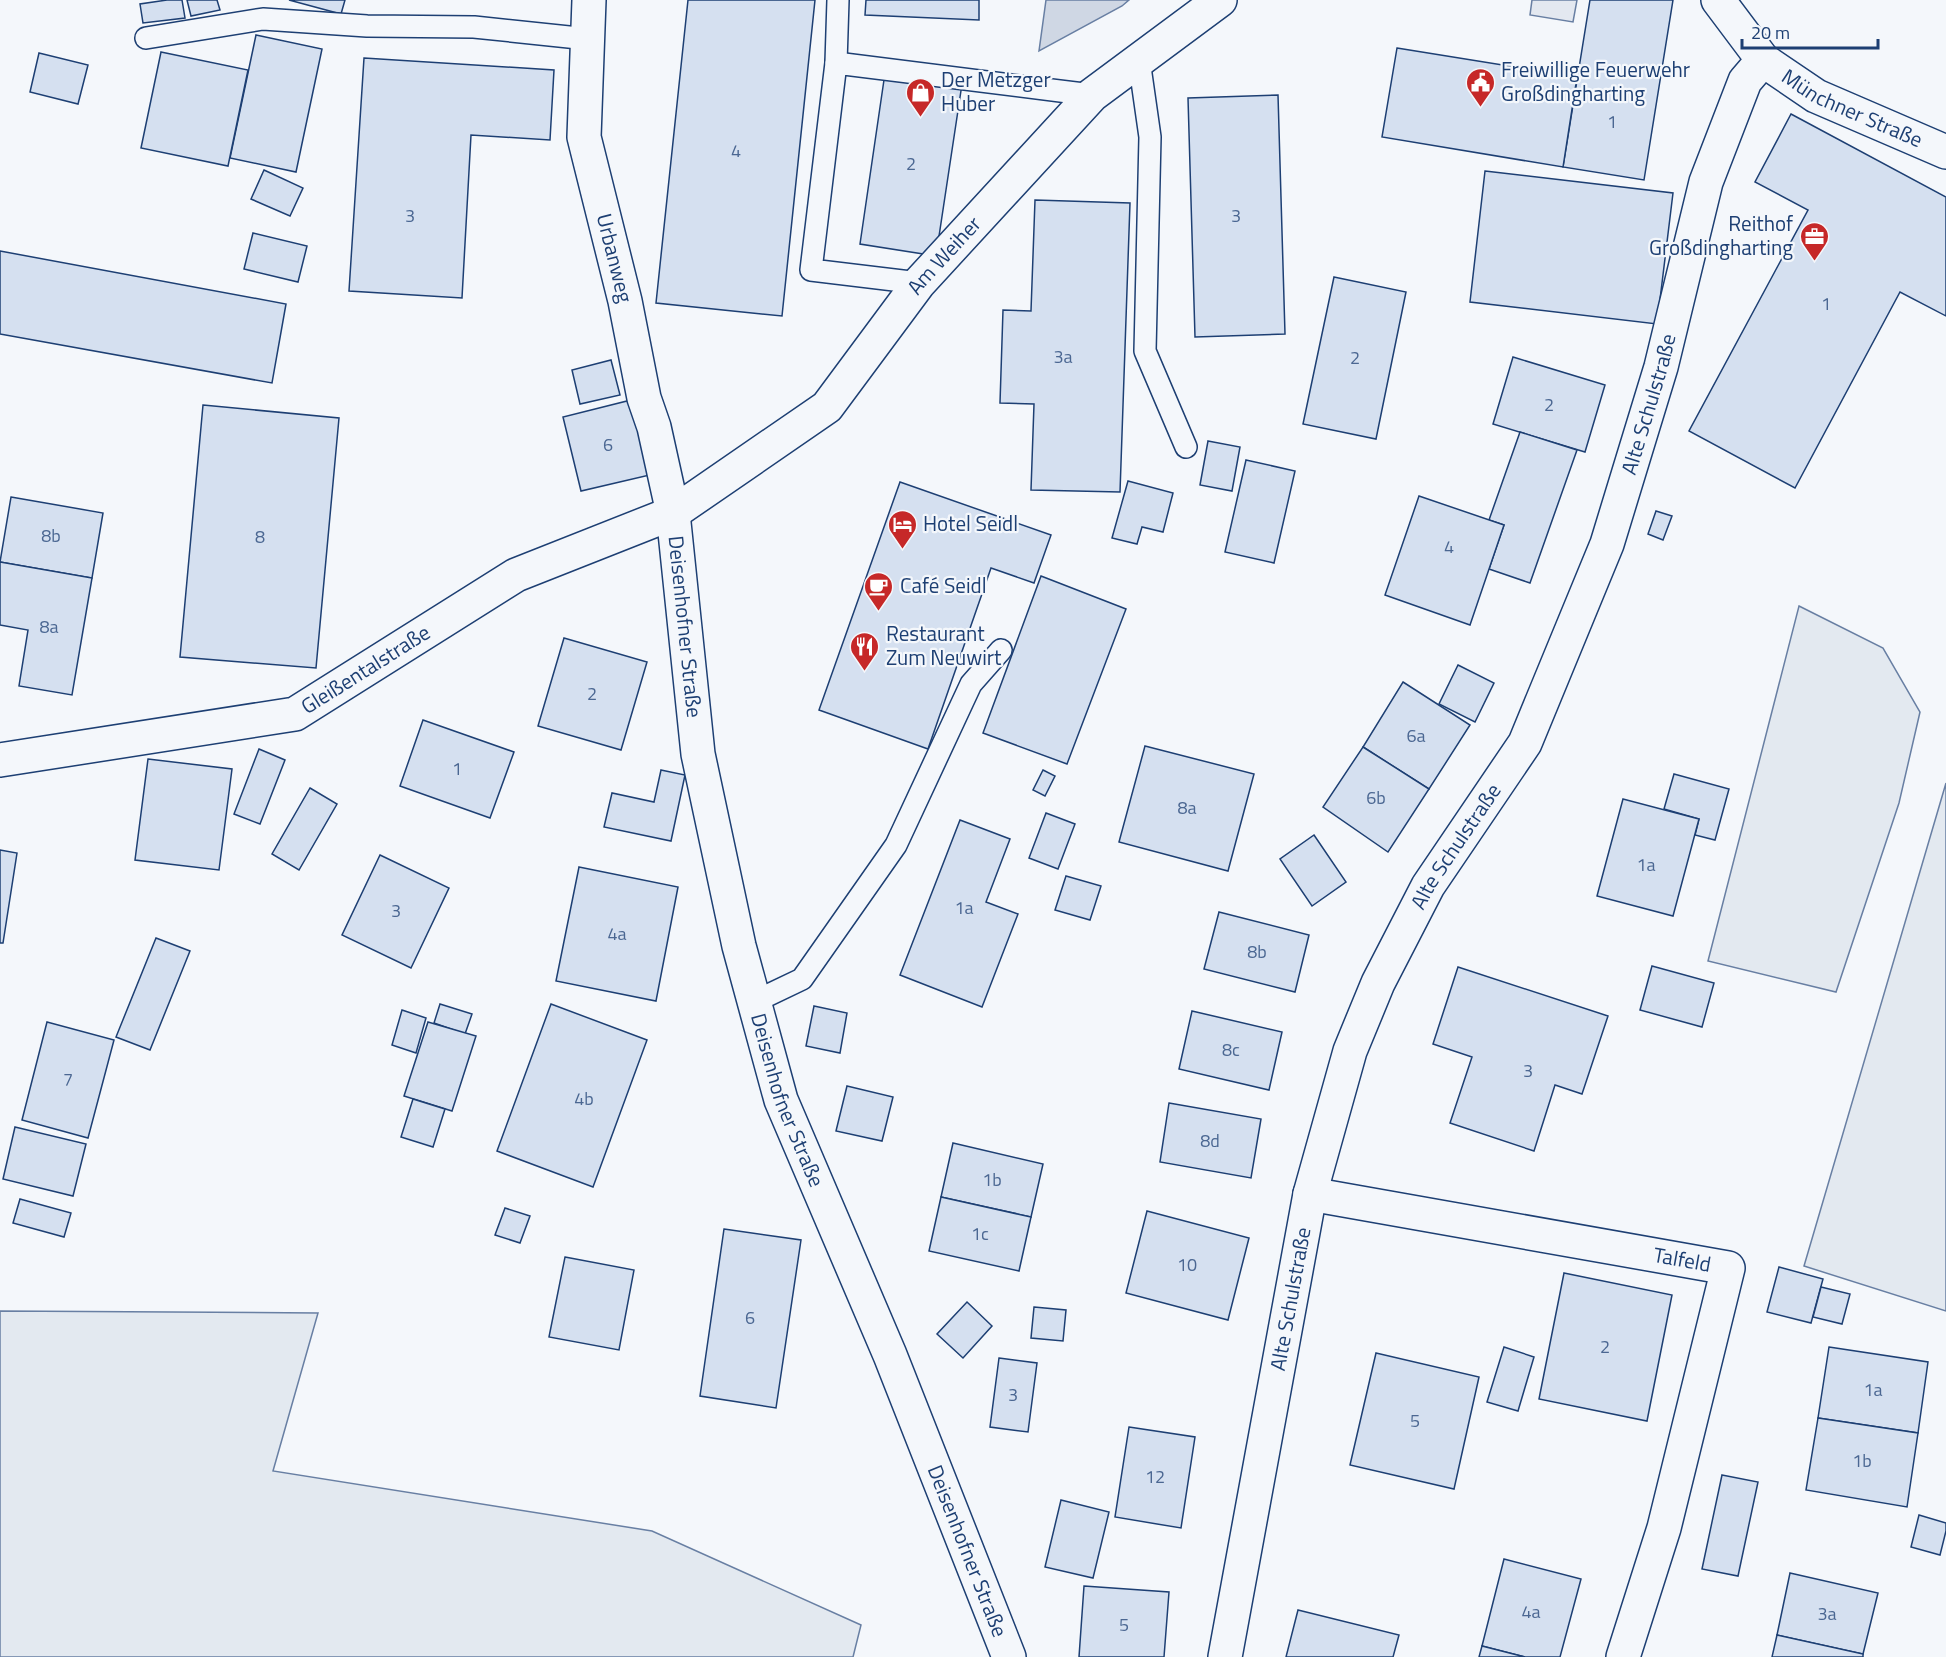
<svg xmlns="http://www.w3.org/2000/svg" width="1946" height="1657" viewBox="0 0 1946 1657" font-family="'Titillium Web',sans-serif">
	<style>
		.green { fill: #e3e9f0; stroke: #687fa3; stroke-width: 1.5 }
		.parking { fill: #e3e8f0; stroke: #687fa3; stroke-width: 1.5 }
		.water { fill: #cfd7e4; stroke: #687fa3; stroke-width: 1.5 }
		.building { fill: #d5e0f0; stroke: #1d3f73; stroke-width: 1.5 }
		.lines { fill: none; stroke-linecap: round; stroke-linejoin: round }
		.lane-casing { stroke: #1d3f73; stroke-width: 24 }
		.street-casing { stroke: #1d3f73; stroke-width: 36 }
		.secondary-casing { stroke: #1d3f73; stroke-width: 36 }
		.lane { stroke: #f4f7fb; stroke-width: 21 }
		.street { stroke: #f4f7fb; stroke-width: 33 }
		.secondary { stroke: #f4f7fb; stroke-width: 33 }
		.labels { text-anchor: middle; stroke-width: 4.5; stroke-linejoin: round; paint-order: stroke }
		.number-label { font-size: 18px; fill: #4b6792 }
		.poi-label { font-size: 21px; fill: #1d3f73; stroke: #f4f7fb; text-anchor: start }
		.street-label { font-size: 21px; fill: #1d3f73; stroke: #f4f7fb }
	</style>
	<rect width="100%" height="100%" fill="#f4f7fb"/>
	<g class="green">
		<polygon points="1799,606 1883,648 1920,712 1899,803 1836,992 1708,961"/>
		<polygon points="1946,783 1946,1311 1804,1266"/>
		<polygon points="0,1311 318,1313 273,1471 652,1531 861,1625 853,1657 0,1657"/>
	</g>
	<polygon class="parking" points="1532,0 1577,0 1573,22 1530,15"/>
	<polygon class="water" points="1046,0 1129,0 1122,6 1039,51"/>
	<g class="building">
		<polygon points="167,0 182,0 185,18 143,23 140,4"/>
		<polygon points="187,0 217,0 220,10 191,16"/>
		<polygon points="289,0 345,0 341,14"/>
		<polygon points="688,0 815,0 782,316 656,303"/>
		<polygon points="866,0 979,0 979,20 865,15"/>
		<polygon points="1590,0 1673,0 1644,180 1563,167"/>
		<polygon points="256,35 322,49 296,172 230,158"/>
		<polygon points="1397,48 1577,77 1563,167 1382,137"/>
		<polygon points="161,52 248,70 228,166 141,148"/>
		<polygon points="39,53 88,65 78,104 30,92"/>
		<polygon points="364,58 554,70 550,140 471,135 462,298 349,291"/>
		<polygon points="885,73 962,84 936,256 860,244"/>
		<polygon points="1278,95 1285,334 1195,337 1188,98"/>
		<polygon points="1791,114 1946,197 1946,316 1900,292 1795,488 1689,431 1808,210 1755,182"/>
		<polygon points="264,170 303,188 290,216 251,199"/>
		<polygon points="1485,171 1673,193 1657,324 1470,302"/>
		<polygon points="1035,200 1130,203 1120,492 1031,490 1034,404 1000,403 1003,310 1031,311"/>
		<polygon points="253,233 307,246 298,282 244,269"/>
		<polygon points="0,251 286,304 272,383 0,334"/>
		<polygon points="1334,277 1406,292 1376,439 1303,424"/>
		<polygon points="1513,357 1605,385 1585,452 1493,424"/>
		<polygon points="611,360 620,395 580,404 572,370"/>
		<polygon points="635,399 654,474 581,491 563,417"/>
		<polygon points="203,405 339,418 316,668 180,657"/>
		<polygon points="1520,432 1577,450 1530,583 1489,569 1504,525 1489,520"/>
		<polygon points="1208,441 1240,447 1232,491 1200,485"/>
		<polygon points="1246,460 1295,471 1274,563 1225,552"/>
		<polygon points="1128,481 1173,493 1163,532 1142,527 1137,544 1112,538"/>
		<polygon points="900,482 1051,535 1034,583 991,568 928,749 819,710"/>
		<polygon points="1419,496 1504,525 1470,625 1385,595"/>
		<polygon points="11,497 103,513 92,578 0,562"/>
		<polygon points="1656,511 1672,516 1663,540 1648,534"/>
		<polygon points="0,562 92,578 72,695 19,686 28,630 0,625"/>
		<polygon points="1041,576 1126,609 1067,764 983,733"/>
		<polygon points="564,638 647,662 621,750 538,726"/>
		<polygon points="1458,665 1494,683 1475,722 1439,704"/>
		<polygon points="1403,682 1470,725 1429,789 1363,747"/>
		<polygon points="423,720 514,752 490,818 400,786"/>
		<polygon points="1145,746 1254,774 1228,871 1119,842"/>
		<polygon points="1363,747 1429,789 1388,852 1323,807"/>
		<polygon points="259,749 285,760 260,824 234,814"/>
		<polygon points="148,759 232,769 219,870 135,860"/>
		<polygon points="661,770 685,775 671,841 604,827 612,793 654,802"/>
		<polygon points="1043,770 1055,776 1045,796 1033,790"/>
		<polygon points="1674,774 1729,789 1715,840 1695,835 1699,819 1664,809"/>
		<polygon points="310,788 337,804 299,870 272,854"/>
		<polygon points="1623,799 1699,819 1673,916 1597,896"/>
		<polygon points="1046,813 1075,824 1058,869 1029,858"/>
		<polygon points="960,820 1010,839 986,902 1018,914 982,1007 900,975"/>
		<polygon points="1314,835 1346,882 1312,906 1280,859"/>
		<polygon points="0,850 17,853 3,943 0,943"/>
		<polygon points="380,855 449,888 411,968 342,935"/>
		<polygon points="579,867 678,887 656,1001 556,981"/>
		<polygon points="1066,876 1101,886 1090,920 1055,910"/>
		<polygon points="1219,912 1309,935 1295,992 1204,969"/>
		<polygon points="156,938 190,951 150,1050 116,1037"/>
		<polygon points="1652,966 1714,983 1702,1027 1640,1010"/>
		<polygon points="1458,967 1608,1016 1582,1094 1555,1085 1534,1151 1450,1123 1472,1057 1433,1044"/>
		<polygon points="440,1004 472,1014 465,1034 434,1023"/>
		<polygon points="551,1004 647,1040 593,1187 497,1151"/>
		<polygon points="814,1006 847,1013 840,1053 806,1046"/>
		<polygon points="402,1010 426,1018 416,1053 392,1045"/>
		<polygon points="1192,1011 1282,1032 1269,1090 1179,1069"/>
		<polygon points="47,1022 114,1040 88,1138 22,1120"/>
		<polygon points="428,1022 476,1036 452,1111 404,1096"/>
		<polygon points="847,1086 893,1097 882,1141 836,1131"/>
		<polygon points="413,1099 445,1109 433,1147 401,1137"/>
		<polygon points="1169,1103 1261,1119 1251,1178 1160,1162"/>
		<polygon points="15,1127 86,1144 73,1196 3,1179"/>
		<polygon points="953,1143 1043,1164 1031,1217 941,1197"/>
		<polygon points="941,1197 1031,1217 1019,1271 929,1251"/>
		<polygon points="20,1199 71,1213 64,1237 13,1223"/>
		<polygon points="505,1208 530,1216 520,1243 495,1235"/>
		<polygon points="1147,1211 1249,1238 1228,1320 1126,1293"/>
		<polygon points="724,1229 801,1240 776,1408 700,1396"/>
		<polygon points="565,1257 634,1270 619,1350 549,1337"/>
		<polygon points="1779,1267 1823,1279 1811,1323 1767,1312"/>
		<polygon points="1564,1273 1672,1295 1647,1421 1539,1399"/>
		<polygon points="1821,1287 1850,1294 1842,1324 1813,1317"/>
		<polygon points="967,1302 992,1326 963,1358 937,1334"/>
		<polygon points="1034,1307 1066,1310 1063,1341 1031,1338"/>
		<polygon points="1504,1347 1534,1357 1518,1411 1487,1402"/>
		<polygon points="1829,1347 1928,1362 1918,1433 1818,1418"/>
		<polygon points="1376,1353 1479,1377 1454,1489 1350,1465"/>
		<polygon points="999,1358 1037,1363 1028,1432 990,1427"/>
		<polygon points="1818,1418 1918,1433 1907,1507 1806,1490"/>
		<polygon points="1129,1427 1195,1437 1181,1528 1115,1517"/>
		<polygon points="1722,1475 1758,1482 1738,1576 1702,1569"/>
		<polygon points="1061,1500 1109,1512 1093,1578 1045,1567"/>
		<polygon points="1919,1515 1946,1523 1946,1531 1940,1555 1911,1547"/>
		<polygon points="1504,1559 1581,1579 1560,1657 1525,1657 1482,1646"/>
		<polygon points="1790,1573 1878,1593 1863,1654 1777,1635"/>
		<polygon points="1084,1586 1169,1592 1164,1657 1079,1657"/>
		<polygon points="1298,1610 1399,1635 1393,1657 1286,1657"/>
		<polygon points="1777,1635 1863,1654 1863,1657 1772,1657"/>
		<polygon points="1482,1646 1525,1657 1479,1657"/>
	</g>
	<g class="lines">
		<defs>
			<g id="lane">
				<polyline points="146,38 263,19 367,26 474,27 588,39"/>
				<polyline points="1139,60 1150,137 1145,351 1186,447"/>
				<polyline points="836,63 838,0"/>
				<polyline points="919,283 811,270 836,63 1092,95"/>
				<polyline points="754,1002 802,979 896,845 971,684 1001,650"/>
			</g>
			<g id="street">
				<path id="s1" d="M589,0L584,137L625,301L644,398L654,427L673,513L698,754L739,946L781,1100L890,1355L1009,1657"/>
				<path id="s2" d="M0,760L295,714L516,575L673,513L827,407L919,283L1092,95L1220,0"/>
				<path id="s3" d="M1310,1194L1728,1268L1664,1528L1623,1657"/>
				<path id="s4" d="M1225,1657L1310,1194L1350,1051L1378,983L1428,886L1525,743L1607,544L1661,367L1706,182L1745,81L1763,60"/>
			</g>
			<g id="secondary">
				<path id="s5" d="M1718,0L1763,60L1816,96L1946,152"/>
			</g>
		</defs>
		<use href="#lane" class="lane-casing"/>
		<use href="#street" class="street-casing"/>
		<use href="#secondary" class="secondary-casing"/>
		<use href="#lane" class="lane"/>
		<use href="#street" class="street"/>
		<use href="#secondary" class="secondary"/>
	</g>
	<defs>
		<symbol id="civic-pin" viewBox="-11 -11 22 30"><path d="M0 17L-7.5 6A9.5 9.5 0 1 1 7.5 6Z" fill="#c62828" stroke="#f4f7fb"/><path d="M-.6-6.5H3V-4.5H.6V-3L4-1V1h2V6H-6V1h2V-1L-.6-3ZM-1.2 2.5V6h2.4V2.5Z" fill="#fff"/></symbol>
		<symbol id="shop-pin" viewBox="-11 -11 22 30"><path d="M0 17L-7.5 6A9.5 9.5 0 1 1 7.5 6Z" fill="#c62828" stroke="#f4f7fb"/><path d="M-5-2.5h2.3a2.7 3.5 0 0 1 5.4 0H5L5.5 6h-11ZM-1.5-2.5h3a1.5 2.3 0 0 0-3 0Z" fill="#fff"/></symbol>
		<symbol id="office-pin" viewBox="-11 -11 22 30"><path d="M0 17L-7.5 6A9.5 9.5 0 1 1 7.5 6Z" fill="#c62828" stroke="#f4f7fb"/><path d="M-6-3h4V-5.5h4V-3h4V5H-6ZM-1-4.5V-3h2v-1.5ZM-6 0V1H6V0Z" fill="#fff"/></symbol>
		<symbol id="hotel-pin" viewBox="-11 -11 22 30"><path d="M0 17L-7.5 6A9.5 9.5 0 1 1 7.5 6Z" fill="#c62828" stroke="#f4f7fb"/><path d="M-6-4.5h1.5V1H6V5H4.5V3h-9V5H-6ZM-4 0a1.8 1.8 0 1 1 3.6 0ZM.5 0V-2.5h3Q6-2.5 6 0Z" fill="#fff"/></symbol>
		<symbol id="cafe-pin" viewBox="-11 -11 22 30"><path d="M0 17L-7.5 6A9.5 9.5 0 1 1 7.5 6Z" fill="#c62828" stroke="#f4f7fb"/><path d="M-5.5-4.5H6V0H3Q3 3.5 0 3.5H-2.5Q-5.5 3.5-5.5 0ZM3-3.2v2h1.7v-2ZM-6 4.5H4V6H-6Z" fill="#fff"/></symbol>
		<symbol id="restaurant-pin" viewBox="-11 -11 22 30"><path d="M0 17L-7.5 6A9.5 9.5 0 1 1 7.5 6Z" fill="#c62828" stroke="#f4f7fb"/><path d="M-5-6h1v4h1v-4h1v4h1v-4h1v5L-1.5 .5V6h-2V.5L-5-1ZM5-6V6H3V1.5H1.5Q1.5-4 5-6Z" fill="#fff"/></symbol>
	</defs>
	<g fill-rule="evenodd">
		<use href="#civic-pin" x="1464" y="66" width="33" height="45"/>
		<use href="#shop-pin" x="904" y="76" width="33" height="45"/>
		<use href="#office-pin" x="1798" y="220" width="33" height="45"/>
		<use href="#hotel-pin" x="886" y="508" width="33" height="45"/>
		<use href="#cafe-pin" x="862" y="570" width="33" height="45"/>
		<use href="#restaurant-pin" x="848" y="630" width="33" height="45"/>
	</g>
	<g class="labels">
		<g class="number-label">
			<text x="1612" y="128">1</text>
			<text x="736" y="157">4</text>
			<text x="911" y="170">2</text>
			<text x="410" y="222">3</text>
			<text x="1236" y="222">3</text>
			<text x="1826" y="310">1</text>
			<text x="1063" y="363">3a</text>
			<text x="1355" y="364">2</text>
			<text x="1549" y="411">2</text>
			<text x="608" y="451">6</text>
			<text x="51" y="542">8b</text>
			<text x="260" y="543">8</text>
			<text x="1449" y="553">4</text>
			<text x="49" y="633">8a</text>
			<text x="592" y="700">2</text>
			<text x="1416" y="742">6a</text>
			<text x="457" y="775">1</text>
			<text x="1376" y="804">6b</text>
			<text x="1187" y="814">8a</text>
			<text x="1646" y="871">1a</text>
			<text x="964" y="914">1a</text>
			<text x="396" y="917">3</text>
			<text x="617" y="940">4a</text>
			<text x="1257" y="958">8b</text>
			<text x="1231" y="1056">8c</text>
			<text x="1528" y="1077">3</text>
			<text x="68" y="1086">7</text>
			<text x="584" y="1105">4b</text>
			<text x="1210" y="1147">8d</text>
			<text x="992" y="1186">1b</text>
			<text x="980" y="1240">1c</text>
			<text x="1187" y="1271">10</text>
			<text x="750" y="1324">6</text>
			<text x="1605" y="1353">2</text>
			<text x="1873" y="1396">1a</text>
			<text x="1013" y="1401">3</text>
			<text x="1415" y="1427">5</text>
			<text x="1862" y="1467">1b</text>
			<text x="1155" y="1483">12</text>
			<text x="1531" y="1618">4a</text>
			<text x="1827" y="1620">3a</text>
			<text x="1124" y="1631">5</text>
		</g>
		<g class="poi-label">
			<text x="1501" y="77">Freiwillige Feuerwehr<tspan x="1501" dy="24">Großdingharting</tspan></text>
			<text x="941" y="87">Der Metzger<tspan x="941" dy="24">Huber</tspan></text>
			<text x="1793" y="231" text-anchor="end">Reithof<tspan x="1793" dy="24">Großdingharting</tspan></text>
			<text x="923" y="531">Hotel Seidl</text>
			<text x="900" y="593">Café Seidl</text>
			<text x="886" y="641">Restaurant<tspan x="886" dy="24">Zum Neuwirt</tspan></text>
		</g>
		<g class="street-label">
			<text dy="7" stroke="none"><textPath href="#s5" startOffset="177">Münchner Straße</textPath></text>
			<text dy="7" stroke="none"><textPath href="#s2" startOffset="1107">Am Weiher</textPath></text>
			<text dy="7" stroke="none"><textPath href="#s1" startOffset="262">Urbanweg</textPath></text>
			<text dy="7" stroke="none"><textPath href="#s4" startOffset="1336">Alte Schulstraße</textPath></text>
			<text dy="7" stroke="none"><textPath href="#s1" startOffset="638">Deisenhofner Straße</textPath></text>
			<text dy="7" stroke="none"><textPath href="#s2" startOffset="382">Gleißentalstraße</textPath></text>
			<text dy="7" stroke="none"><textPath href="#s4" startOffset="850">Alte Schulstraße</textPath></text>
			<text dy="7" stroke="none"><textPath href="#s1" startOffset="1124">Deisenhofner Straße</textPath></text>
			<text dy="7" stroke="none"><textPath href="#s3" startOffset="378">Talfeld</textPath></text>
			<text dy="7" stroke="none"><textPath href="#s4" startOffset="364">Alte Schulstraße</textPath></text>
			<text dy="7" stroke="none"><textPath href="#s1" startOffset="1610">Deisenhofner Straße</textPath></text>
		</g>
	</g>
	<path d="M1742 39v9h136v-9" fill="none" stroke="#1d3f73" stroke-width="3"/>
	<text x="1751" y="39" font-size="18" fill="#1d3f73" stroke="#f4f7fb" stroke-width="4.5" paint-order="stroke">20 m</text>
</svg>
